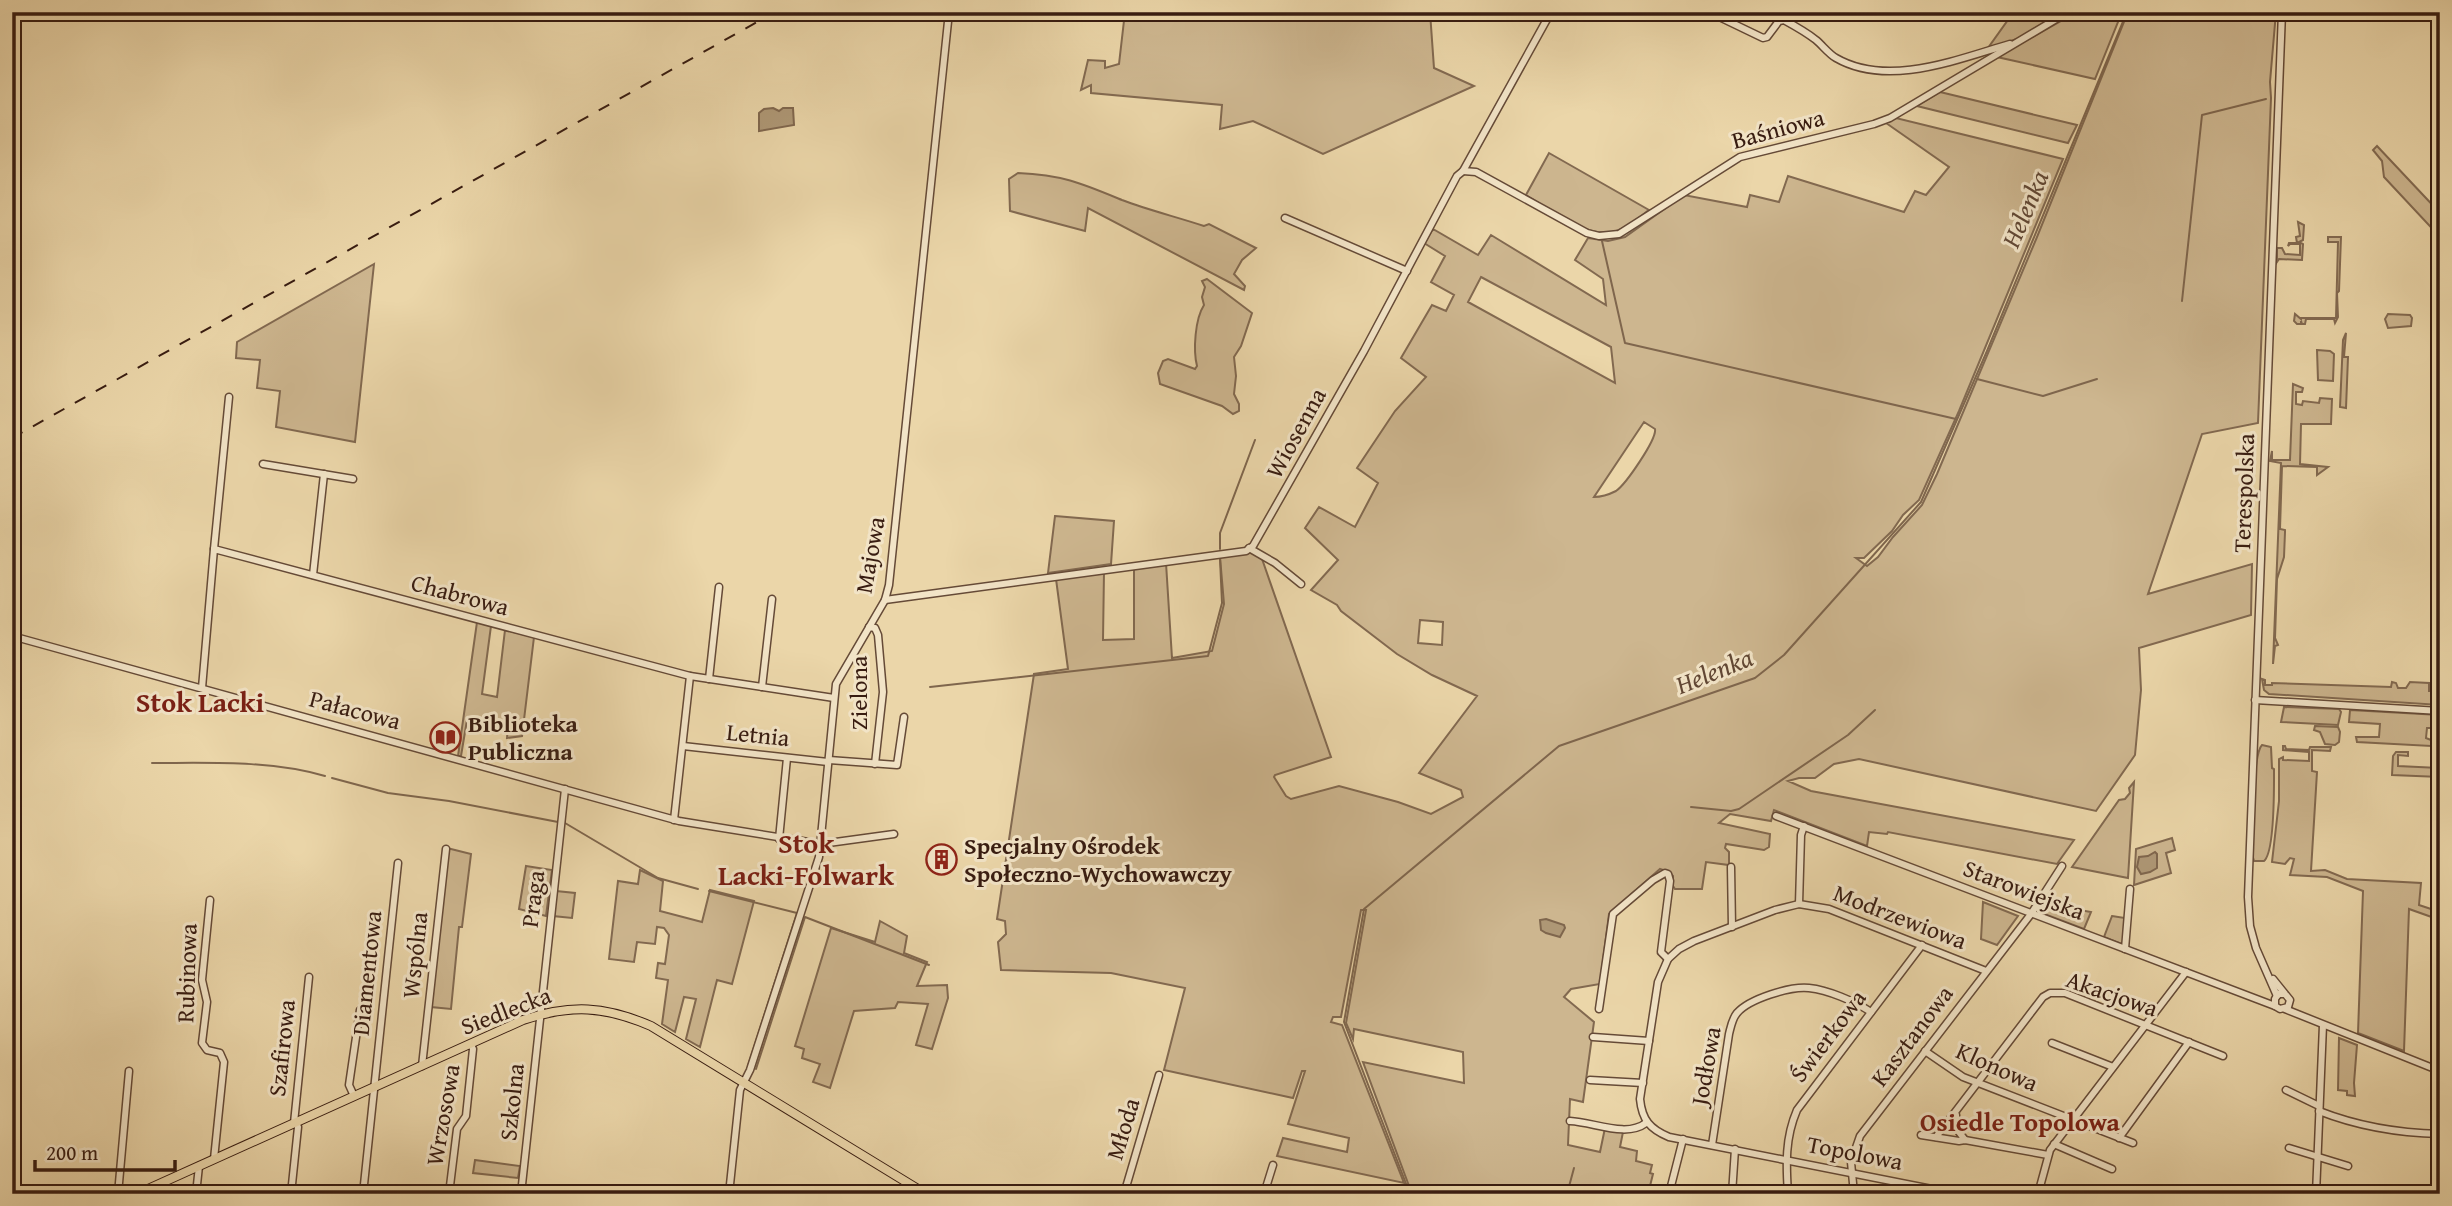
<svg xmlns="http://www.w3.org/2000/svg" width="2452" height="1206" viewBox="0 0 2452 1206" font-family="'Gentium Book Plus',serif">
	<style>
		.green { fill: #cdb68f; stroke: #826950; stroke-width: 2; fill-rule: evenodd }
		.water { fill: #ae9775; stroke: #7f664d; stroke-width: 2 }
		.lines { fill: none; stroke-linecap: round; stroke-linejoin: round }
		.stream { stroke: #7f664d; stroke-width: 2 }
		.minor-casing { stroke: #654a37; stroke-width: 9 }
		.major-casing { stroke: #381c11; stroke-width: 10 }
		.minor { stroke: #f2e4c7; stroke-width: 6 }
		.major { stroke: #ebd6a9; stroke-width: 8 }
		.rail { stroke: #381c11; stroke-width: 2; stroke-dasharray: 12 12; stroke-linecap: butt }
		.labels { text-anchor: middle; stroke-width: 6; stroke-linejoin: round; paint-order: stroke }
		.street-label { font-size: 24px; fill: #381c11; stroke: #f2e4c7 }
		.poi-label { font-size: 24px; font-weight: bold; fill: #381c11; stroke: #f2e4c7; text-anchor: start }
		.water-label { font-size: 26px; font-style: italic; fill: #614734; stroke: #f2e4c7 }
		.neighbourhood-label { font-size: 26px; font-weight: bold; fill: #7a1f14; stroke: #f2e4c7 }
		.quarter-label { font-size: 28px; font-weight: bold; fill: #7a1f14; stroke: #f2e4c7 }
	</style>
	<rect width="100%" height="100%" fill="#ebd6a9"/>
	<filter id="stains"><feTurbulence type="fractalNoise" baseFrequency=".00286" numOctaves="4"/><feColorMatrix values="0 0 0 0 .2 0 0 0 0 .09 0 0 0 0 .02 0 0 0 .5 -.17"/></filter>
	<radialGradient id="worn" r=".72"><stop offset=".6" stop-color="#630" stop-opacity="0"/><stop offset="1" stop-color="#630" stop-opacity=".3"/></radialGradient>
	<g class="green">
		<polygon points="1125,12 1430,12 1434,68 1474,86 1323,154 1253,121 1220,129 1222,105 1091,93 1091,85 1081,90 1088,60 1105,61 1105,68 1119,64"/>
		<polygon points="2001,12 2062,12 2017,39 1988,48 2010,17"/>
		<polygon points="2077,12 2122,12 2095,79 1997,57"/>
		<path d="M2128,12H2276L2270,82L2271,98L2258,423L2202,434L2148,594L2252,564L2251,615L2139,648L2141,690L2135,755L2096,811L1859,759L1834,764L1815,778H1799L1788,781L1811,791L2074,840L2057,864L1888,832L1887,834L1869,832L1867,846L1774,810L1771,821L1730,814L1719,823L1770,834L1769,847L1764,850L1726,844L1725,848L1729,852V865L1706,862L1702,889H1675L1673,886V876L1669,872L1660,869L1609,914L1600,984L1571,989L1564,997L1594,1022L1583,1102L1570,1099L1568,1145L1600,1152L1605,1128L1623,1132L1620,1147L1637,1151L1636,1161L1652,1165L1650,1173L1653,1174L1648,1194H1412L1363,1062L1464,1083L1463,1052L1354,1029L1353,1039L1346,1023L1366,910H1361L1341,1017H1333L1331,1022L1342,1025L1404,1183L1277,1156L1283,1138L1347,1152L1349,1138L1288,1124L1305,1071H1302L1293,1098L1164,1070L1185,988L1111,973L1001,970L998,942L1006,934L1005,921L997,919L1034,674L1068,669L1056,579L1104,572L1103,640L1134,639V568L1166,563L1172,658L1212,651L1224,604L1220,557L1250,552L1261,556L1331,757L1275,775L1274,777L1286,796L1291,799L1339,786L1398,802L1431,814L1463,797L1461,790L1419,773L1477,696L1432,675L1397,654L1341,611L1337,605L1311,590L1338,560L1305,528L1319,507L1355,527L1378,483L1357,468L1395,411L1426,377L1401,358L1432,305L1446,311L1454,295L1431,282L1445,256L1424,243L1433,229L1478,255L1491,235L1606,305L1603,279L1575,260L1588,238L1608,241L1625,237L1684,195L1747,207L1750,195L1779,202L1788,176L1904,212L1915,191L1926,195L1949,167L1886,123L1896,118L2063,159L1959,411L1919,500L1903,515L1892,531L1864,558H1856L1867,566L1878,557L1893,537L1922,505L1937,474L2037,237ZM1481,277L1611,347L1615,383L1468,302ZM1644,422L1655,429C1657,439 1626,484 1616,491C1610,494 1601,497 1594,497ZM1420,620L1443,622L1442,645L1418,643Z"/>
		<polygon points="1940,92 2077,125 2068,143 1917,106"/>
		<polygon points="2377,146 2440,213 2440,237 2384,177 2382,161 2373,150"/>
		<path d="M1549,153L1649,210C1639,217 1628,228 1616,231C1587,240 1550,209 1526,195Z"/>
		<path d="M1018,173C1063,175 1081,183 1122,200C1148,210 1177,217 1204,226L1209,224L1256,248L1242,260L1234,274L1245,286L1244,290L1088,208L1085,231L1010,211L1009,179Z"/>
		<polygon points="2298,222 2304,225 2303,240 2299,242 2303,244 2302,260 2279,259 2277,262 2277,248 2282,248 2285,254 2300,255 2300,244 2290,244 2288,246 2289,243 2297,243 2296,237 2300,236"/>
		<polygon points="2328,237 2341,237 2339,291 2337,293 2338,317 2335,323 2334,319 2306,319 2305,324 2302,324 2301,321 2301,324 2297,324 2294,321 2295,314 2301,319 2301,318 2336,318 2338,242 2328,242"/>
		<polygon points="374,264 355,442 276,427 280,391 257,388 260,360 236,358 237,342"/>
		<path d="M1207,279L1252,313L1241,346L1234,357L1236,376L1234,394L1239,404V411L1233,414L1222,406L1160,384L1158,373L1163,361L1168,359L1195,369L1197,366C1193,350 1195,319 1204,305L1202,297L1205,287L1202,281Z"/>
		<polygon points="2388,314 2410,315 2412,318 2411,326 2388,328 2385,319"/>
		<polygon points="2346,333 2344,357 2348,357 2346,408 2340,407 2343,340"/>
		<polygon points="2317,350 2330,351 2334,354 2333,381 2318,380"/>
		<polygon points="2293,384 2303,388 2302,392 2296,392 2296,404 2302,405 2303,401 2319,403 2320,398 2332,399 2331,424 2301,424 2300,464 2328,467 2317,475 2317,467 2282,466 2280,529 2285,530 2285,532 2284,557 2277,579 2275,638 2278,645 2275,646 2273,664 2281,463 2270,461 2272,451 2272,460 2290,460"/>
		<polygon points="1055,516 1114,521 1111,564 1048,573"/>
		<polygon points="477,622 491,626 482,694 497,697 505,630 534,637 522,736 507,738 508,726 494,721 493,727 467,720 461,756 458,756"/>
		<polygon points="2262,679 2265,680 2265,685 2272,685 2272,683 2391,687 2392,682 2396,683 2398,688 2406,688 2410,682 2429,683 2429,691 2440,691 2440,705 2269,694 2264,690"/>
		<polygon points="2284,707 2339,709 2341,712 2338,725 2281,722"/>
		<polygon points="2350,710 2440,715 2440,728 2427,728 2426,738 2431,740 2431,746 2357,742 2356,737 2379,737 2380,724 2349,722"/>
		<polygon points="2315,726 2338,727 2340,732 2339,742 2335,745 2325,744 2320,732 2314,730"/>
		<path d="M2262,745L2271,747L2272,768L2274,769C2274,786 2275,852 2264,861H2254L2252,854C2253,834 2252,755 2262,745Z"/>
		<polygon points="2283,746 2285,746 2286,749 2309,750 2310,747 2331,747 2330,751 2312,750 2312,771 2317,772 2311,871 2325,870 2347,879 2421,883 2419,905 2440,912 2440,920 2409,909 2404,1051 2358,1033 2363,891 2327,877 2290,875 2294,859 2290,858 2285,864 2272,862 2279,801 2279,759 2283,757 2283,760 2309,761 2309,752 2283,750"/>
		<polygon points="2396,752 2408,752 2408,756 2398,755 2398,766 2439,768 2440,763 2440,777 2392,775 2393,756"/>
		<polygon points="2134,782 2128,878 2072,867 2119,800 2125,799 2130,793 2129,788"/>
		<polygon points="2172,838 2175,850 2166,853 2171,873 2134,885 2136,849"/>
		<polygon points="447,848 471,854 462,927 459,927 451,1009 431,1007"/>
		<polygon points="526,866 552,870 546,916 519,909"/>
		<polygon points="640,870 663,881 660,911 702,922 710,890 754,901 732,984 717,980 700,1047 686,1039 696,999 684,997 675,1032 662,1024 668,980 656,978 658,963 665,964 669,935 664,928 657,927 655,944 637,942 634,962 609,959 618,881 638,884"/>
		<polygon points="556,891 575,893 572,918 553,916"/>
		<polygon points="1983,902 2018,916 1997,945 1981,939"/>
		<polygon points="2045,904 2091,912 2084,929 2039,912"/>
		<polygon points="2112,916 2125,918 2124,945 2104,937"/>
		<polygon points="880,921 907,936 904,953 927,962 917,986 947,985 948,998 932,1049 916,1045 928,1004 898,1002 895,1008 854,1011 830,1088 813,1082 820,1064 802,1058 804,1049 795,1046 831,928 875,942"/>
		<polygon points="2339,1038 2357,1045 2354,1083 2355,1096 2347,1095 2347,1091 2338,1090"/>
		<polygon points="475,1160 520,1166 518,1178 473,1173"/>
	</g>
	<g class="water">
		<polygon points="773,108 779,111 783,108 793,108 794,125 759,131 759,113 764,109"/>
		<polygon points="2155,852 2157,854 2157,868 2150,872 2141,874 2137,867 2139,857 2148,856"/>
		<polygon points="1546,919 1564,925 1565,928 1560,937 1546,933 1541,930 1540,920"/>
	</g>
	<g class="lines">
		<g class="stream">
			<polyline points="1602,241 1625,343 1956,419"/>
			<polyline points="2182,301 2202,115 2266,99"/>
			<polyline points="1977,379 2043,396 2097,379"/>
			<polyline points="1220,549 1220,533 1255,440"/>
			<polyline points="930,687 1208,656 1222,603 1220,559"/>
			<path d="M152,763C209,763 270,760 325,776"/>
			<polyline points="332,778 388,793 449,801 558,822"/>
			<polyline points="1691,807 1731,811 1739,809 1848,735 1875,710"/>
			<polyline points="565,823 658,878 698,889"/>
			<polyline points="709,891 797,913 748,1066"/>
			<polyline points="756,1069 805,917 929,965"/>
			<polyline points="1410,1194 1344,1022 1364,909 1559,746 1755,678 1784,655 1921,502 1987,351 2127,12"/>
			<polyline points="1567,1194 1574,1168"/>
		</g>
		<defs>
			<g id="minor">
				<path d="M1709,12L1763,38L1767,37L1779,21L1784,20C1795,26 1806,32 1816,40C1823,46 1829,54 1836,58C1888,88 1958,59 2010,44"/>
				<polyline points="1463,171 1476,172 1587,233 1599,236 1619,234 1740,157 1874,124 1890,118 2068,12"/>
				<polyline points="1285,218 1407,271"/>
				<polyline points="263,464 353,479"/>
				<polyline points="1249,548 1275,563 1301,584"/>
				<polyline points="214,549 229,397"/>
				<polyline points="313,575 324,474"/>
				<polyline points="885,600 1246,551 1253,546 1364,351 1457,176 1463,171 1551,12"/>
				<polyline points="869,627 875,628 878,635 883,692 875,764"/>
				<polyline points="12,636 679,821 821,844 894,834"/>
				<polyline points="709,679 719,587"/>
				<polyline points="762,687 772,599"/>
				<polyline points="202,688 214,549 690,676 834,698"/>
				<polyline points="2255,700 2440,711"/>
				<polyline points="683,746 828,762"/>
				<polyline points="829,760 897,765 904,717"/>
				<polyline points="1776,816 2275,1006"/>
				<polyline points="674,820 690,676"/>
				<polyline points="779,839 787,758"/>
				<polyline points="1731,867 1732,927"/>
				<polyline points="210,900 202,980 207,1002 202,1043 207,1050 220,1053 224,1062 214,1159"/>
				<polyline points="1799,904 1801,835 1804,826"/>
				<polyline points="2125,949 2130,889"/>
				<polyline points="2273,979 2290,1000 2288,1007 2280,1009 2275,1006 2275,999 2278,994 2285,994"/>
				<polyline points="2277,996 2256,948 2250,926 2248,897 2282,12"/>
				<polyline points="1599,1009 1613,914 1653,880 1665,873 1668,874 1670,881 1661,952 1668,959"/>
				<polyline points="2285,1009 2440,1071"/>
				<polyline points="1593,1037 1649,1041"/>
				<polyline points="2052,1043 2113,1067"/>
				<polyline points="1925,1051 1963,1077 2133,1143"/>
				<polyline points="422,1066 446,849"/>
				<polyline points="1590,1080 1643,1083"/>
				<polyline points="2286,1090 2319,1106"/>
				<polyline points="354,1096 349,1085 360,1010"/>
				<path d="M2319,1111C2357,1126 2399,1133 2440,1134"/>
				<polyline points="1956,1115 1956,1128 1965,1140"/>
				<path d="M1570,1121C1594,1122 1626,1138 1646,1123"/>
				<polyline points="294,1123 309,977"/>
				<polyline points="1921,1135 1959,1141 1965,1140 2048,1155"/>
				<polyline points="1936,1137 2043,997 2050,993 2065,993 2223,1056"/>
				<polyline points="2119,1138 2189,1042"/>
				<polyline points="2054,1144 2112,1169"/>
				<path d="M1712,1145L1729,1034C1731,1026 1732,1019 1737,1013C1749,999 1790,986 1809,988C1828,990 1854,1001 1871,1012"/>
				<polyline points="2289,1148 2348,1166"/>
				<polyline points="118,1194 129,1071"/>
				<polyline points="196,1194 199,1166"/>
				<polyline points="291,1194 298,1127 296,1122"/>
				<polyline points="363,1194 398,863"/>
				<polyline points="449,1194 457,1129 466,1116 473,1049 471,1044"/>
				<polyline points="521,1194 565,789"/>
				<polyline points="729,1194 740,1090 750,1070 819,857 836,684 885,600 889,585 949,12"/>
				<polyline points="1124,1194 1159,1075"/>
				<polyline points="1264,1194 1273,1165"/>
				<polyline points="1669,1194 1683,1139"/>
				<polyline points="1732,1194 1735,1149"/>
				<path d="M1788,1194C1786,1164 1785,1138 1797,1110L1922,945"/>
				<polyline points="1854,1194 1851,1162 1860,1136 2031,914 2062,866"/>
				<path d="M1957,1194L1669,1137C1650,1129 1642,1120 1640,1099L1658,982L1668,959L1679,949L1694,941L1775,910L1799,904L1829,909L1986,971"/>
				<polyline points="2038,1194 2050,1150 2186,972"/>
				<polyline points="2316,1194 2323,1025"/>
			</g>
			<path id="major" d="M137,1194L523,1020C571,1004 605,1006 651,1026L926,1194"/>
		</defs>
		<use href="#minor" class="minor-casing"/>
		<use href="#major" class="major-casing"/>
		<use href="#minor" class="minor"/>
		<use href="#major" class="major"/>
		<polyline class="rail" points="12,438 775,12"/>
	</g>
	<defs>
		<symbol id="library-ring" viewBox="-11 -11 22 22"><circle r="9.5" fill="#f2e4c7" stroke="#8f2418" stroke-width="1.5"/><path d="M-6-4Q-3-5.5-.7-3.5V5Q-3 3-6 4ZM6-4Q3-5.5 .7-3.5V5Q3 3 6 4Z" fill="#8f2418"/></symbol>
		<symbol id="building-ring" viewBox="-11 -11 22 22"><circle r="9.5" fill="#f2e4c7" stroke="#8f2418" stroke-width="1.5"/><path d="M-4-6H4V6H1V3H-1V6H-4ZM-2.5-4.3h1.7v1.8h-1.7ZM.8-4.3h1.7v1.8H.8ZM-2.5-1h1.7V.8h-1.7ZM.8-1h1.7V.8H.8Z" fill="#8f2418"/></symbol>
	</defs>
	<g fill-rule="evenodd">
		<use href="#library-ring" x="428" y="720" width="35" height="35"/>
		<use href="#building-ring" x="924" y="842" width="35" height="35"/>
	</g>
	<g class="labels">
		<g class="street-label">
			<text transform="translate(1778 129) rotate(-15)" y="8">Baśniowa</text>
			<text transform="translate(1296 433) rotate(-61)" y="8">Wiosenna</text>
			<text transform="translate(2244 493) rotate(-88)" y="8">Terespolska</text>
			<text transform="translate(870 555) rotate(-80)" y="8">Majowa</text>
			<text transform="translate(460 595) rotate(15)" y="8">Chabrowa</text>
			<text transform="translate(859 693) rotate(-90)" y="8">Zielona</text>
			<text transform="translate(355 710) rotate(15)" y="8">Pałacowa</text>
			<text transform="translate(758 735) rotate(6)" y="8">Letnia</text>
			<text transform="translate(2024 890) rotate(21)" y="8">Starowiejska</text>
			<text transform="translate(533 899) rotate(-83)" y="8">Praga</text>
			<text transform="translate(1900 917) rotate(21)" y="8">Modrzewiowa</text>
			<text transform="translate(415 955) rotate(-84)" y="8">Wspólna</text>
			<text transform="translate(187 973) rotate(-88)" y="8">Rubinowa</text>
			<text transform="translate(367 973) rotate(-84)" y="8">Diamentowa</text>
			<text transform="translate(2112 994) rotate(19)" y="8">Akacjowa</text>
			<text transform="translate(506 1011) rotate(-21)" y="8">Siedlecka</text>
			<text transform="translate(1828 1036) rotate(-53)" y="8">Świerkowa</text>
			<text transform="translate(1912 1036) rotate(-53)" y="8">Kasztanowa</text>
			<text transform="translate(282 1048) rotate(-84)" y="8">Szafirowa</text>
			<text transform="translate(1706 1066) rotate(-80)" y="8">Jodłowa</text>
			<text transform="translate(1997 1067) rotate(24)" y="8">Klonowa</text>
			<text transform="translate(512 1102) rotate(-84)" y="8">Szkolna</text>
			<text transform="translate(443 1115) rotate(-80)" y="8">Wrzosowa</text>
			<text transform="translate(1123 1129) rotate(-73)" y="8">Młoda</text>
			<text transform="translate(1855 1153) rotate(11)" y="8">Topolowa</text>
		</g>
		<g class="poi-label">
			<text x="468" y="732">Biblioteka<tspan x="468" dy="28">Publiczna</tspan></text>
			<text x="964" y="854">Specjalny Ośrodek<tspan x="964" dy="28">Społeczno-Wychowawczy</tspan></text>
		</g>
		<g class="water-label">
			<text transform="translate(2025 209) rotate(-67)" y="9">Helenka</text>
			<text transform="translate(1714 671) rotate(-22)" y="9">Helenka</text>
		</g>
		<g class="neighbourhood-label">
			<text x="2020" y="1131">Osiedle Topolowa</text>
		</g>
		<g class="quarter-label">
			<text x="200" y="712">Stok Lacki</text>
			<text x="806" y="853">Stok<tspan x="806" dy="32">Lacki-Folwark</tspan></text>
		</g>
	</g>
	<rect width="2452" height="1206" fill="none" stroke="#ebd6a9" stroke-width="42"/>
	<rect x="14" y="14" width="2424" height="1178" fill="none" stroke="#381c11" stroke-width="3.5"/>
	<rect x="21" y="21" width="2410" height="1164" fill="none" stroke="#381c11" stroke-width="2"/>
	<path d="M35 1160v10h140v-10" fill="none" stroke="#381c11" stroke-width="3.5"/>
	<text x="46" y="1160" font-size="21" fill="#381c11" stroke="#f2e4c7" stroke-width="5" paint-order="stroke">200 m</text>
	<rect width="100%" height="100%" filter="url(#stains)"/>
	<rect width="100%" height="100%" fill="url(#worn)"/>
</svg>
